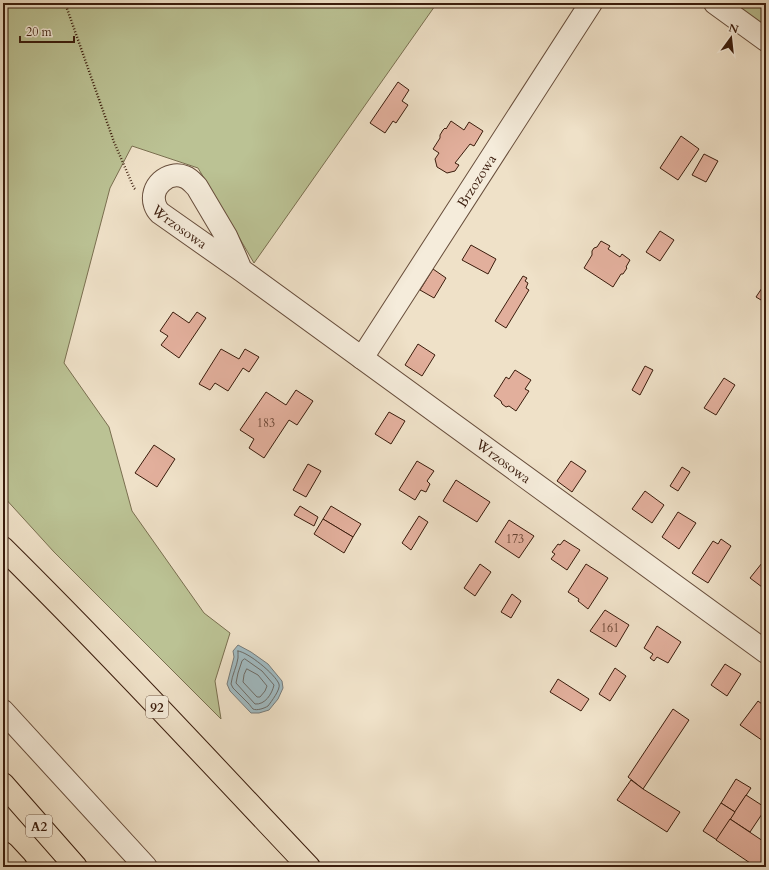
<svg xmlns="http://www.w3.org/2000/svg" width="769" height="870" viewBox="0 0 769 870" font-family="Cardo,serif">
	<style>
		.green { fill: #bbc294; stroke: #7a6f50 }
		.water { fill: #a0bac1; stroke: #777b79 }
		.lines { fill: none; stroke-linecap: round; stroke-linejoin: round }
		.shore { stroke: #6d6b66; stroke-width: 1 }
		.building { fill: #e2af9c; stroke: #3a1c0c }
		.minor-casing { stroke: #674d3b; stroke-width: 24 }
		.major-casing { stroke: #3a1c0c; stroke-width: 24 }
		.highway-casing { stroke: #3a1c0c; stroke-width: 24 }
		.path { stroke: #3a1c0c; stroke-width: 2.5; stroke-dasharray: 1 2; stroke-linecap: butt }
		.minor { stroke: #f5ecdb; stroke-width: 22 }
		.major { stroke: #efe1c8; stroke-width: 22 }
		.highway { stroke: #efe1c8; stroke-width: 22 }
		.labels { text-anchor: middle; stroke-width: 3; stroke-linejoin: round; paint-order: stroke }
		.number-label { font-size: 12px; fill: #644130 }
		.shield { fill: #f5ecdb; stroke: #725a4a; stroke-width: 1 }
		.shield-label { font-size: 13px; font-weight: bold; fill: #3a1c0c }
		.street-label { font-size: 14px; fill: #3a1c0c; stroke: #f5ecdb }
	</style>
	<rect width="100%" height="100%" fill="#efe1c8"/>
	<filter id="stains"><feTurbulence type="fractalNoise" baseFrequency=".005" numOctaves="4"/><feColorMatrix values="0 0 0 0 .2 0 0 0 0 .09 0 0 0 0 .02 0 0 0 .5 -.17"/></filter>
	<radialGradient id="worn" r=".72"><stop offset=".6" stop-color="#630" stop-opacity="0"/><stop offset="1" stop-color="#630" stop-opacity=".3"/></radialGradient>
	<g class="green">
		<polygon points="3,3 437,3 254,263 226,215 198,168 132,146 110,188 64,363 109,427 132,511 204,613 230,633 215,681 221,719 54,552 3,496"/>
		<polygon points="732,3 766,3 766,27"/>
	</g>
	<polygon class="water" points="238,645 251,652 268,664 282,681 283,688 278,699 269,710 259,713 251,713 230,691 227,684 234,657 233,651"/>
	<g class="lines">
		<g class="shore">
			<path d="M238,651C248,652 275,674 279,684C281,689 271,702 268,706C265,708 257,711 253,709C252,708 249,704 249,704C244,699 238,693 233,688L231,684C232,675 237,666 238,658C238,656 238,653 238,651Z"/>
			<path d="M245,659L262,671L274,685C272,694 265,705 255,704L236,683L238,673L242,661Z"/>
			<polygon points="247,669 258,675 267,686 265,691 260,697 257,697 243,682 244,675"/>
		</g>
	</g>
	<g class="building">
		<polygon points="398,82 409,90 402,101 408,105 396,123 393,121 385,133 370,123"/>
		<polygon points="451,121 464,130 469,122 483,131 474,146 470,144 455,163 459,165 455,171 447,173 437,167 435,159 439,153 433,149 440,138 440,135 443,130 445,128 446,129"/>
		<polygon points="681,136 699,149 678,180 660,168"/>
		<polygon points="704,154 718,161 706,182 692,175"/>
		<polygon points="660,231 674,240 660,261 646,252"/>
		<polygon points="601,241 610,246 608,249 620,257 622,254 630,260 626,267 627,268 623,274 621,274 613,287 584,268 592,255 592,251 594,248 597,247"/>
		<polygon points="471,245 496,259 488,274 462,260"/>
		<polygon points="433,269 446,278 434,298 420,290"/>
		<polygon points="523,276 527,278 525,281 528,283 526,288 529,290 506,328 495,321"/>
		<polygon points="766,282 766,303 756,297"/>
		<polygon points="173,312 189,323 197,312 206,318 179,358 161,345 168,336 160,331"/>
		<polygon points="418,344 435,355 422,376 405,365"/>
		<polygon points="221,349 239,359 245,349 259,357 249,372 243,368 228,391 215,383 210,390 199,384"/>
		<polygon points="645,366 653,370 640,395 632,390"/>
		<polygon points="515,370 531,380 525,389 529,391 516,411 509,406 506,407 502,404 501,401 494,396 506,377 509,379"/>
		<polygon points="724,378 735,385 716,415 704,408"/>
		<polygon points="296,390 313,401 297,425 289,420 264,458 249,448 254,439 240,430 266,392 286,405"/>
		<polygon points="389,412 405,421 391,444 375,434"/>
		<polygon points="154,445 175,459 157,487 135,473"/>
		<polygon points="417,461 434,471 427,481 430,484 426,492 421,490 415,500 399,490"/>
		<polygon points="571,461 586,471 572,492 557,481"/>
		<polygon points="308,464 321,471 306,497 293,490"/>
		<polygon points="682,467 690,472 678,491 670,486"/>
		<polygon points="456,480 490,502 477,522 443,501"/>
		<polygon points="645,491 664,505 652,523 632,509"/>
		<polygon points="300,506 318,517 314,526 294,515"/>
		<polygon points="331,506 361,524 353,537 323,519"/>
		<polygon points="678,512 696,523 679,549 662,537"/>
		<polygon points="419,516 428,522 411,550 402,543"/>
		<polygon points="323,519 353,537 344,553 314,534"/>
		<polygon points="509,520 534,536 519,558 495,542"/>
		<polygon points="721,539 731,546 708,583 692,573 713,541 718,544"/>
		<polygon points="564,540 580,550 567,570 551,559 555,554 552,552 558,544 560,545"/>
		<polygon points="766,558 766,590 750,578"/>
		<polygon points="480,564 491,572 475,596 464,588"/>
		<polygon points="586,564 608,578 588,609 578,601 579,599 568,592"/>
		<polygon points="512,594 521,601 511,618 501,612"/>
		<polygon points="605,610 629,625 616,647 590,631"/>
		<polygon points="657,626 681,642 668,663 657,657 654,661 650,658 653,654 644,648"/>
		<polygon points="725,664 741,674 727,696 711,685"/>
		<polygon points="615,668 626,676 610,701 599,694"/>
		<polygon points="558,679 589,699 581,711 550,692"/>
		<polygon points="758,701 766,707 766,743 740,725"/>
		<polygon points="673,709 689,720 643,789 628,777"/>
		<polygon points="736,779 751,788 735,812 721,803"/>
		<polygon points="631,780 643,789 680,812 667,832 617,800"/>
		<polygon points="746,795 766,808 750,832 730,819"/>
		<polygon points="721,803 735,812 717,840 703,831"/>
		<polygon points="730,819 766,843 766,867 756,867 716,840"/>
	</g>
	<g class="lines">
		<defs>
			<g id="minor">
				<polyline points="715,3 766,40"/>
				<path id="s1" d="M241,270L235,256L226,236L197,187C193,183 190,179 185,177C168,170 149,187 155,205C156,208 158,211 160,213L241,270L766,652"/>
				<path id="s2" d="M362,358L591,3"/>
				<polyline points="3,711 146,867"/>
			</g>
			<path id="major" d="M3,548C108,652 208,760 309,867"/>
			<g id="highway">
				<polyline points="3,784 76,867"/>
				<polyline points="3,853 16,867"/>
			</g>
		</defs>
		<use href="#minor" class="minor-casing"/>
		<use href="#major" class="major-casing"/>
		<use href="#highway" class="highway-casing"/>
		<polyline class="path" points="65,3 114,142 134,188 135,189"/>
		<use href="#minor" class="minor"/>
		<use href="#major" class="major"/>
		<use href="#highway" class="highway"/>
	</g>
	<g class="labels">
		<g class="number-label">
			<text x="266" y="427">183</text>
			<text x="515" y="543">173</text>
			<text x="610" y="632">161</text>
		</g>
		<g class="shield">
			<rect x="146" y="696" width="22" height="22" rx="3"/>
			<rect x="26" y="815" width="26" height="22" rx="3"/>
		</g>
		<g class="shield-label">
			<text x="157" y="712">92</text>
			<text x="39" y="831">A2</text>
		</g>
		<g class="street-label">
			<text dy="5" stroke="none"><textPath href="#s2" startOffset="211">Brzozowa</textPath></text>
			<text dy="5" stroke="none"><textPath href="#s1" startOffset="194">Wrzosowa</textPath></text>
			<text dy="5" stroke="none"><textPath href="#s1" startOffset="594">Wrzosowa</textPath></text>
		</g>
	</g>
	<rect width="769" height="870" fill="none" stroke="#efe1c8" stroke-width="16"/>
	<rect x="4" y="4" width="761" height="862" fill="none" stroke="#3a1c0c" stroke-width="2"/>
	<rect x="8" y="8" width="753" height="854" fill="none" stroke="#3a1c0c"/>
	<g transform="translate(731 38) rotate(15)" stroke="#f5ecdb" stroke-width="3" paint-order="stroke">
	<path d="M0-3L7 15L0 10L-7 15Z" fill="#3a1c0c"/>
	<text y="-6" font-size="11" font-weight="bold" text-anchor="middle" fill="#3a1c0c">N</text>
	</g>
	<path d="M20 36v6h54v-6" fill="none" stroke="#3a1c0c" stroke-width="2"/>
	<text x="26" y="36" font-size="12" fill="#3a1c0c" stroke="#f5ecdb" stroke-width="3" paint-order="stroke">20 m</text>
	<rect width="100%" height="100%" filter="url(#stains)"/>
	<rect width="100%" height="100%" fill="url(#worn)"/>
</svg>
